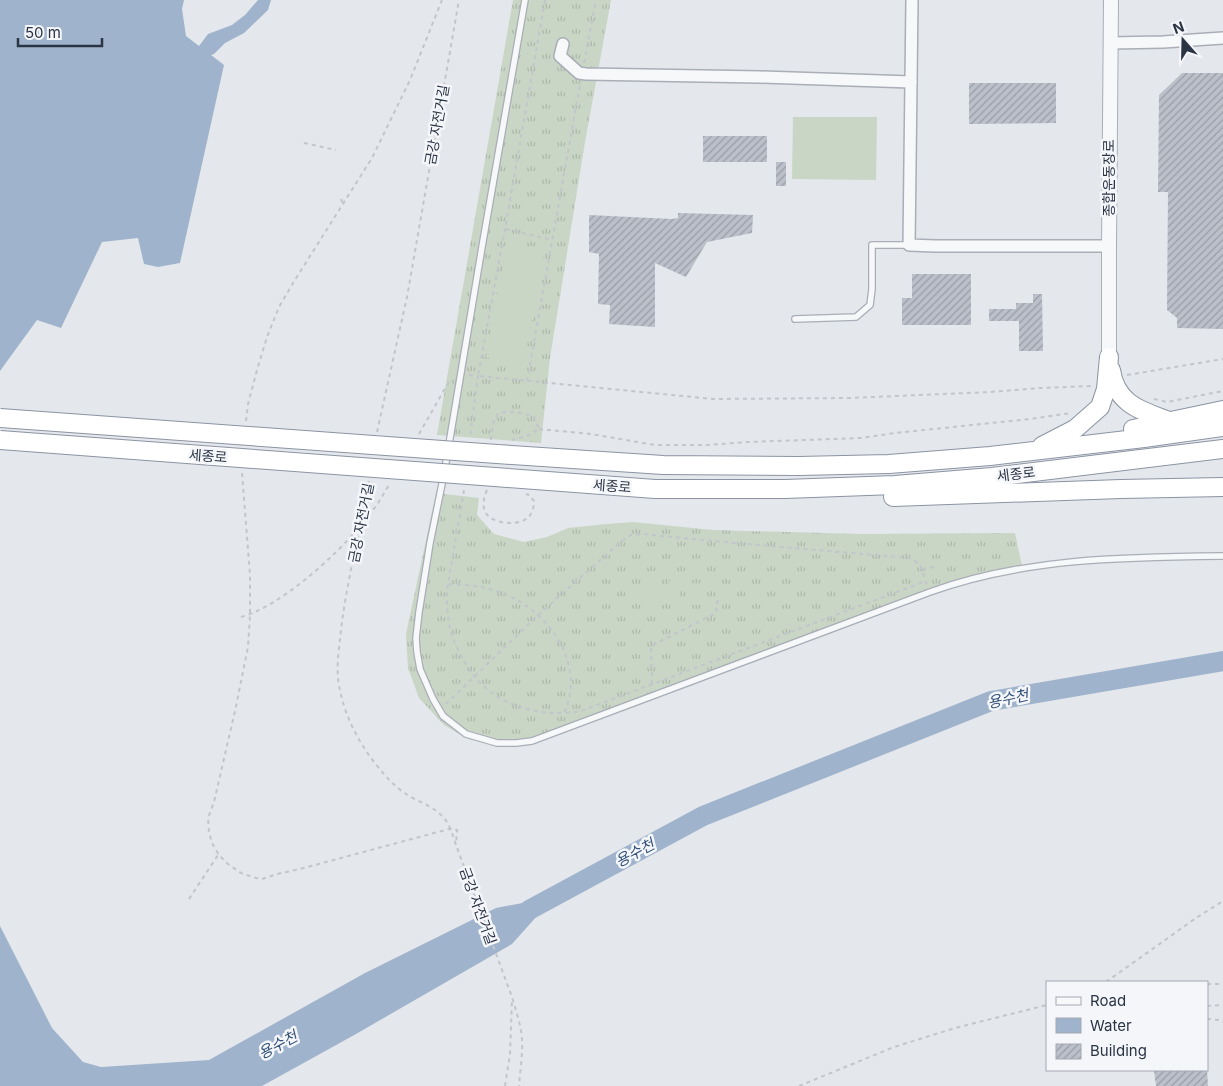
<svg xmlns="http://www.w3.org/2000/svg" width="1223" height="1086" viewBox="0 0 1223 1086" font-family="Inter,'Noto Sans KR',sans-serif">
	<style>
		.grass { fill: url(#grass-tufts) }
		.garden { fill: #c9d6c5 }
		.water { fill: #9fb4cc }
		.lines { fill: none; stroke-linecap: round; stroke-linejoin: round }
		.river { stroke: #9fb4cc; stroke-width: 20 }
		.building { fill: url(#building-hatch) }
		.service-casing { stroke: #a9aeb7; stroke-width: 8 }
		.minor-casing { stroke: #a9aeb7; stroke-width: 14 }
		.tertiary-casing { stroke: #a9aeb7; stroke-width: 16 }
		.trunk-casing { stroke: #8b94a3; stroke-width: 20 }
		.path { stroke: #c2c5cb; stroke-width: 2; stroke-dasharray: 4 4; stroke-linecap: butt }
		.service { stroke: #f7f8fa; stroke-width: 5.5 }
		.minor { stroke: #f7f8fa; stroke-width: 11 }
		.tertiary { stroke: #f7f8fa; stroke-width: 14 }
		.trunk { stroke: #fff; stroke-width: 18 }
		.trunk-bridge-casing { stroke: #8b94a3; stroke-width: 20; stroke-linecap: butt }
		.trunk-bridge { stroke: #fff; stroke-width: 18 }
		.labels { text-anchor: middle; stroke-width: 5; stroke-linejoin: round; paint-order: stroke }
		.street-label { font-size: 14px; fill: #2b3445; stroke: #f4f6f9 }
		.water-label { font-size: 15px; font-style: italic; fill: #34527a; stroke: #f4f6f9 }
	</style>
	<defs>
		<pattern id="grass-tufts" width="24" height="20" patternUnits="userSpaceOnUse" patternTransform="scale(1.25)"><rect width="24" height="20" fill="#c9d6c5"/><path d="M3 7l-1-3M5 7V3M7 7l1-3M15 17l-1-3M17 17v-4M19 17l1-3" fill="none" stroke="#adb8ab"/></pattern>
		<pattern id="building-hatch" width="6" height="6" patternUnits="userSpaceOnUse" patternTransform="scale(1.25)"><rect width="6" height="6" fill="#bbc0ca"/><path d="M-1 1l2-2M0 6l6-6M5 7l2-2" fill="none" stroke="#989da6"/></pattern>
	</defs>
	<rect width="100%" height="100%" fill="#e4e7ec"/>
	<g class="grass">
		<polygon points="513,0 611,0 585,142 550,358 541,443 437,435"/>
		<polygon points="436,493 479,498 477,515 494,534 524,542 547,537 568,528 606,524 633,522 713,530 861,534 1015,533 1023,570 977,580 932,593 528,745 502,747 468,739 444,725 419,698 408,668 406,634"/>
	</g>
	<g class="garden">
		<polygon points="793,117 877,117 876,180 792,179"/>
		<polygon points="507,243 545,250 523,366 486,357"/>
		<polygon points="649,579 660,580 657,601 646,600"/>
		<polygon points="669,581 681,583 678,604 666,602"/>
		<polygon points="691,583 702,584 699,605 688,604"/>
	</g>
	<g class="water">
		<polygon points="0,0 184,0 182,9 186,36 199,46 208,34 232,25 245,15 258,0 271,0 268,10 244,33 225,43 214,54 211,55 224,65 180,263 158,267 144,264 138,238 102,242 61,328 37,320 0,371"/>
		<polygon points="554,897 512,944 356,1034 262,1086 0,1086 0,926 52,1028 83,1062 101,1067 209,1060 365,973 496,908"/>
	</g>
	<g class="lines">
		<polyline class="river" points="529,910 703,816 991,701 1223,661"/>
	</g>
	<g class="building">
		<polygon points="1182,73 1223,73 1223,329 1177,328 1177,318 1167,310 1168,192 1158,192 1159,95"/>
		<polygon points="969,83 1056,83 1056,123 969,124"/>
		<rect x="703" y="136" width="64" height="26"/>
		<rect x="776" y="162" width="10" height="24"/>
		<polygon points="678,213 753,215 752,233 707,242 686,277 655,263 655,327 609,324 610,305 598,304 599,254 589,252 589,215 672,219 678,218"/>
		<polygon points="912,274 971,274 971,325 902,325 902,298 912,298"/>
		<polygon points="1033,294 1042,294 1043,351 1019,351 1019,321 989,321 989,309 1016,309 1016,303 1033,303"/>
		<polygon points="1154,1070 1207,1070 1208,1086 1156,1086"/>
	</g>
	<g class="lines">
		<defs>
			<g id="service">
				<path d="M525,0L482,247L444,474L430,543L419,612L416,638L417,652L420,669L433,699L443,716L466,734L497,743H516L532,741L930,592C1024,558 1124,557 1223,556"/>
				<polyline points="795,319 856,317 870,305 872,289 872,245 909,245"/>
			</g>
			<g id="minor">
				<polyline points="912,0 909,245 935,246 1109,246"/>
				<polyline points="1110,43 1163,42 1223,38"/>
				<polyline points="563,44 560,56 579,73 586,74 760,77 911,82"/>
			</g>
			<polyline id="tertiary" points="1109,357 1109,246 1111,0"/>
			<g id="trunk">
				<path d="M1111,370C1116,404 1140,410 1169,421"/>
				<polyline points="1133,429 1223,410"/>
				<polyline points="1042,446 1075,429 1100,407 1106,389 1109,357"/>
				<polyline points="497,454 663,465 799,466 889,464 990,456 1144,438 1223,427"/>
				<polyline points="495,477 655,489 785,489 895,485 992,477 1223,449"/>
				<polyline points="893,497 1121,489 1223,487"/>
			</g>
		</defs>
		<use href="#service" class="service-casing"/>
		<use href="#minor" class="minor-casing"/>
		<use href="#tertiary" class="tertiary-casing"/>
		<use href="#trunk" class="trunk-casing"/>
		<g class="path">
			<polyline points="545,0 505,229 478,376 713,399 849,398 990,392 1040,388 1092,386"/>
			<polyline points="584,63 596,0"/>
			<polyline points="304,143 336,150"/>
			<polyline points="341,199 343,204"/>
			<polyline points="506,229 552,240"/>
			<polyline points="469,375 478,376 470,437"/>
			<polyline points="1127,375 1223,359"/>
			<polyline points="527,381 580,85"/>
			<polyline points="1154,399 1167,402 1223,391"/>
			<polyline points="246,421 248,404 257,370 267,337 279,307 293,283 372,158 410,80 442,0"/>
			<polyline points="539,429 591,434 655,445 707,445 748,442 861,438 895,433 1030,419 1071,413"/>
			<polyline points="377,432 407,297 459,0"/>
			<polyline points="419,434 447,385 451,380"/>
			<path d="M491,440L493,424L498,413C511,411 522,412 534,417L539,429L527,436L512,440"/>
			<polyline points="242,473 250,575 250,615 248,647 235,711 214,802 208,818 209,833 213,845 219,855 228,864 241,873 256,878 262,879 277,874 300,869 449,829 457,830 456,845"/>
			<path d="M369,481C360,531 347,580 341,630C339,650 335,671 340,690C346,721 363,750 383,773C390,781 397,788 406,794C417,801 435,807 444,818C450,825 453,836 456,845L512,997C516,1011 521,1025 522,1039C523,1054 520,1071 519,1086"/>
			<path d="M464,490L447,590C447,604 447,618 451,632C458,656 477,686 500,698C524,712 554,716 581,711L926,581"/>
			<path d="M487,490C480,506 483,518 501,522C519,525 534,521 534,501L529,495L526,494"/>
			<polyline points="363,522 377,505 390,483"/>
			<polyline points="922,570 937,566"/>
			<path d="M449,584C467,585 485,586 502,593C548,610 587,664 564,713"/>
			<path d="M241,617C279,607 335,557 360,526"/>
			<polyline points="652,684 651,646 716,613 718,599"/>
			<polyline points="446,704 538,615 623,540 631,535 643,534 712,541 909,558 920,564 927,585"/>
			<polyline points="189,899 218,855"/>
			<polyline points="1106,982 1196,918 1223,901"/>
			<polyline points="1207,984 1223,984"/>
			<polyline points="1207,1006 1223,1005"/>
			<polyline points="1207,1019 1219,1020 1223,1022"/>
			<polyline points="505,1086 510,1054 512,999"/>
			<polyline points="799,1086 894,1047 955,1028 1047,1005"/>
		</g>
		<use href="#service" class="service"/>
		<use href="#minor" class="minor"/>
		<use href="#tertiary" class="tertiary"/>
		<use href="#trunk" class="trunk"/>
		<defs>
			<g id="trunk-bridge">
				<polyline points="0,418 497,454"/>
				<polyline points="0,440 495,477"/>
			</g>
		</defs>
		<use href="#trunk-bridge" class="trunk-bridge-casing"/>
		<use href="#trunk-bridge" class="trunk-bridge"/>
	</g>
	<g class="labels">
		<g class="street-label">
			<text transform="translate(437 125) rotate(-80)" y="5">금강 자전거길</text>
			<text transform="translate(1109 178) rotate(-90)" y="5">종합운동장로</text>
			<text transform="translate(208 456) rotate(4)" y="5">세종로</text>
			<text transform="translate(1016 474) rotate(-7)" y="5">세종로</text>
			<text transform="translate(612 486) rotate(4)" y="5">세종로</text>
			<text transform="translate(361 523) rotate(-79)" y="5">금강 자전거길</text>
			<text transform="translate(478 906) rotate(70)" y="5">금강 자전거길</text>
		</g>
		<g class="water-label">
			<text transform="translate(1008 699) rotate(-12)" y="5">용수천</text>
			<text transform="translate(635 853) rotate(-28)" y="5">용수천</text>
			<text transform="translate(278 1045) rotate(-28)" y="5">용수천</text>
		</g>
	</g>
	<rect x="1046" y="981" width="162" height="90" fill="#f4f6f9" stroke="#a4a8b1"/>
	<rect x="1056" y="997" width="25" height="8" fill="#f7f8fa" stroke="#a4a8b1"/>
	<text x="1090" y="1006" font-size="15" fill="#2b3445">Road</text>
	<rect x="1056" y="1018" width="25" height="15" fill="#9fb4cc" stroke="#a4a8b1"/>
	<text x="1090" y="1031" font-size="15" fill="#2b3445">Water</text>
	<rect x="1056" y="1044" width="25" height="15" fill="url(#building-hatch)" stroke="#a4a8b1"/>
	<text x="1090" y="1056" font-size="15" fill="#2b3445">Building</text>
	<g transform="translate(1183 40) rotate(340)" stroke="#f4f6f9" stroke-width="4" paint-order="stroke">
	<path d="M0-4L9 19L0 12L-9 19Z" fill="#2b3445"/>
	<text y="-8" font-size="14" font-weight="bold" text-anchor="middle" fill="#2b3445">N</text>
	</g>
	<path d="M18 38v8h84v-8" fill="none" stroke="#2b3445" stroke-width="2.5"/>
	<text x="25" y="38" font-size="15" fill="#2b3445" stroke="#f4f6f9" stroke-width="4" paint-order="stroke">50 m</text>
</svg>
